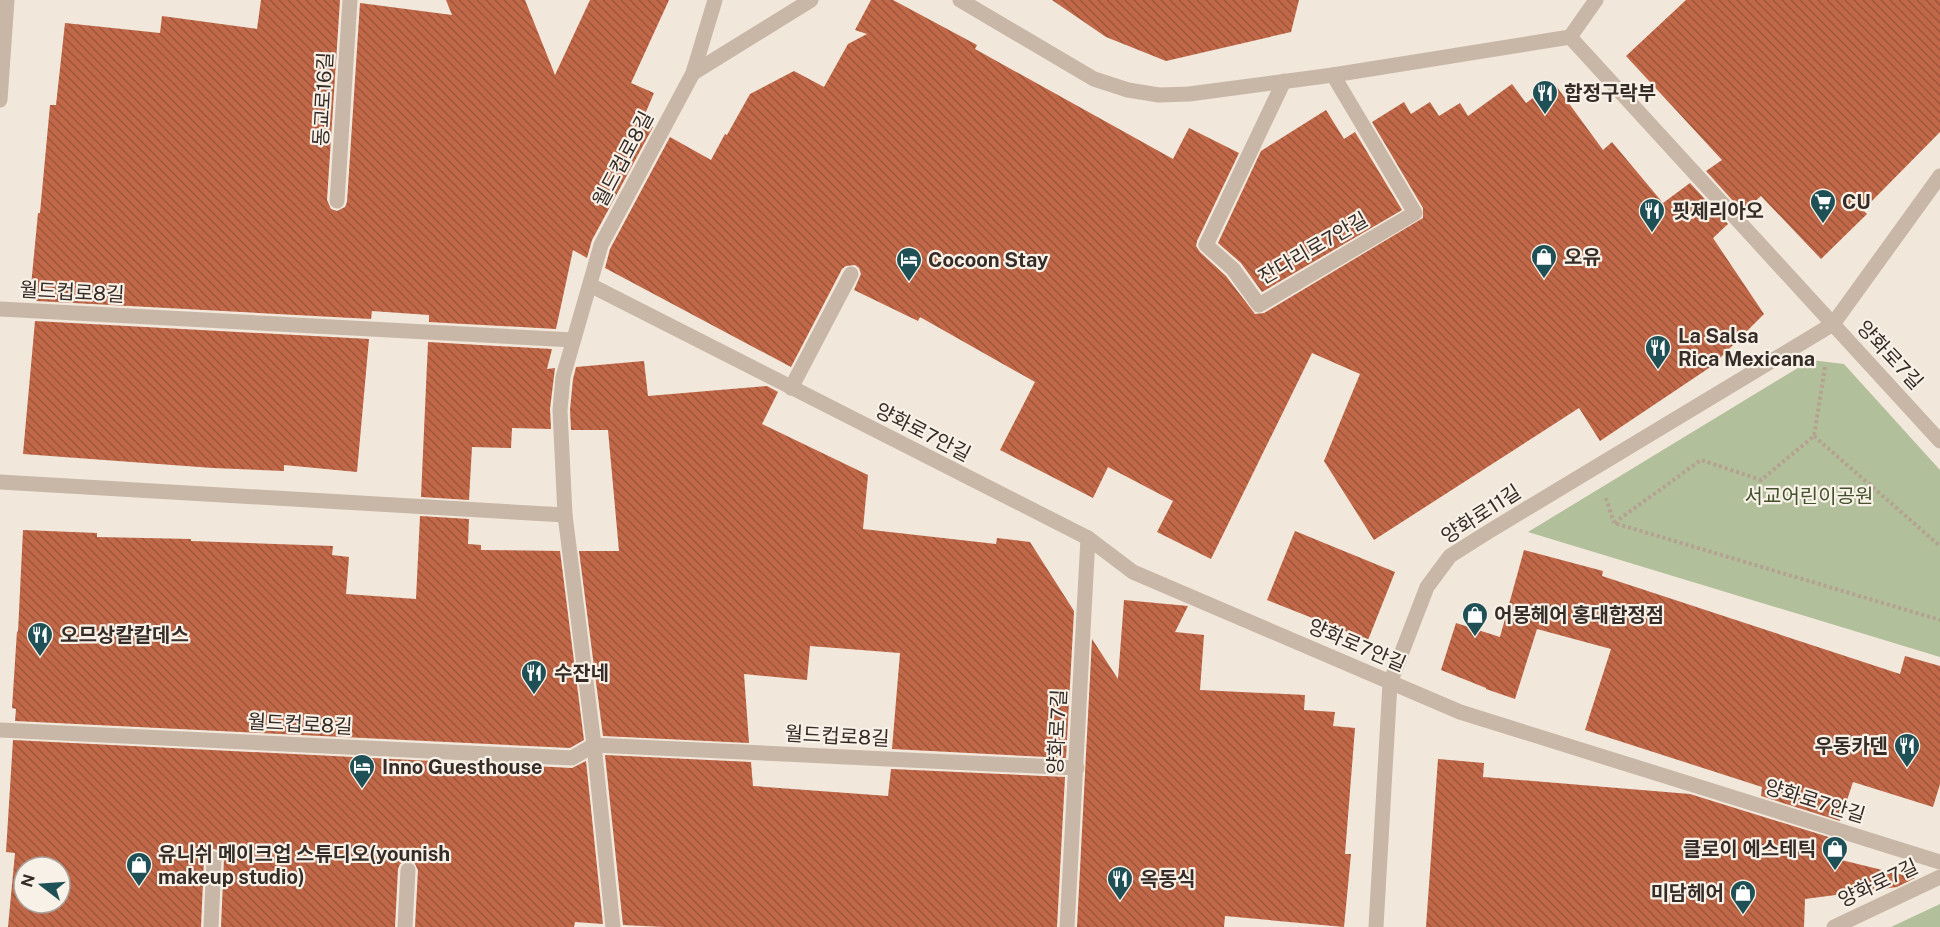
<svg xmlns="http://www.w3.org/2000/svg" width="1940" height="927" viewBox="0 0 1940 927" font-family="'Public Sans','Noto Sans KR',sans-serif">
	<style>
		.park { fill: #b2bf9b }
		.building { fill: url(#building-back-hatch); fill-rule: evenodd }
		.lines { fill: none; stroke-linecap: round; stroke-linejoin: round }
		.path { stroke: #b4a191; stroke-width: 4; stroke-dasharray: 3 3; stroke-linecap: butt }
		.lane { stroke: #c8b7a7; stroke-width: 15 }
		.street { stroke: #c8b7a7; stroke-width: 15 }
		.labels { text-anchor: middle; stroke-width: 4.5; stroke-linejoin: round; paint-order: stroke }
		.poi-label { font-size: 20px; font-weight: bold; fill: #352c27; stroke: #f8f1e7; text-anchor: start }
		.street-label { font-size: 20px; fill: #352c27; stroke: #f8f1e7 }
		.park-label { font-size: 20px; fill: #43522c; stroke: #f8f1e7 }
	</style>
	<defs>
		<pattern id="building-back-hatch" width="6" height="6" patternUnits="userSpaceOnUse" patternTransform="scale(1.5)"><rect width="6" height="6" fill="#c16848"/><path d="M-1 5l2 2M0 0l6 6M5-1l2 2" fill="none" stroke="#9e563c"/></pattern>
	</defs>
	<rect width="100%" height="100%" fill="#f1e7db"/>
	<g class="park">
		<polygon points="1811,360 1844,364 1940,470 1940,657 1528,532"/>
		<polygon points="1940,904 1940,927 1891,927"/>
	</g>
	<g class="building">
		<polygon points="261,0 340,0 327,200 331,209 337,211 345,207 347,202 360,3 452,15 446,0 525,0 555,75 590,0 669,0 631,83 654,93 642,121 653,127 592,240 587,258 573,250 556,329 429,322 429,315 372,311 371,319 36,301 38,287 31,286 38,213 40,213 50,105 56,105 65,23 160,33 162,16 257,29"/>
		<polygon points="871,0 893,0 977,45 975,49 1173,159 1189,128 1239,153 1197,241 1196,246 1200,252 1226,276 1255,314 1264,313 1423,218 1423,208 1372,122 1404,102 1411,114 1430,102 1439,116 1460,103 1468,116 1512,84 1526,103 1554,83 1603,150 1612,142 1663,203 1690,183 1728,224 1713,238 1764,314 1712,366 1600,441 1579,408 1374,540 1324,461 1360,374 1312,353 1211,559 1157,532 1173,501 1108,467 1093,498 1000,450 1035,382 920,317 918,321 854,290 861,274 859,268 855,265 846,266 842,269 791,367 605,268 610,249 670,137 711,160 725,134 727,135 750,94 794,71 824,87 848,44 867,34 855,30"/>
		<polygon points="1052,0 1299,0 1291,32 1166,61 1106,37"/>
		<polygon points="1686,0 1940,0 1940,132 1863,210 1867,214 1821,259 1761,196 1743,212 1706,171 1722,160 1626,56"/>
		<polygon points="1326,110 1344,139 1355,132 1402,210 1262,292 1241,263 1218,243 1261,151"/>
		<polygon points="35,321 369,339 357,472 284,465 284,471 213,468 23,454"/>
		<polygon points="428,342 552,349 547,369 555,368 550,409 551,429 512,428 511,448 472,447 469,500 421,497"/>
		<polygon points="644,361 648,396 767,386 778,392 762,424 868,475 863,529 996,544 997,538 1030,542 1074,611 1066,758 892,749 900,653 810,646 807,680 744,674 749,743 603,736 579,551 619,551 608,430 571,430 570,410 573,379 576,367"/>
		<polygon points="420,516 469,519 468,544 481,545 481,550 560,551 584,740 570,748 15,721 16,709 12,708 17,631 18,632 23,530 97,533 97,537 191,539 191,541 333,546 332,555 349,557 346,594 416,599"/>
		<polygon points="1295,531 1395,572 1368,640 1267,600"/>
		<polygon points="1524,550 1603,571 1602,576 1900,674 1905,656 1940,666 1940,784 1933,807 1853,782 1840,821 1761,796 1762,787 1585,730 1611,649 1537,629 1515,699 1486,689 1486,688 1441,670 1456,623 1500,637"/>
		<polygon points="1124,600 1188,606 1175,632 1204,635 1200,690 1305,695 1304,710 1335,712 1333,726 1355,728 1345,854 1351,854 1344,927 1225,916 1224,927 1077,927 1092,639 1118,679"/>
		<path d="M13,740L572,768L586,761L603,924L575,922L574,927H415L418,870L414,862L408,860L400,864L398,869L395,927H221L224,859L220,851L214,849L206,853L204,859L201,927H8L15,853L6,852ZM24,867H60V903H24Z"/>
		<polygon points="605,755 751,762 753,786 888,796 891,769 1065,777 1057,927 664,927 623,925"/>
		<polygon points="1438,759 1484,763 1483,777 1690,794 1835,839 1829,857 1915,878 1897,887 1805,899 1804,927 1426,927"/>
	</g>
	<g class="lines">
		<g class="path">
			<polyline points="1825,367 1814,436 1761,480 1701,460 1614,523 1940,620"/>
			<polyline points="1814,436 1940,546"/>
			<polyline points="1606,498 1614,523"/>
		</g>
		<g class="lane">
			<polyline points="1284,81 1206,245 1233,269 1259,305 1415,213 1333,75"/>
			<polyline points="337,201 350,0"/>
			<polyline points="0,309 573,340"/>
			<polyline points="791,388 851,274"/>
			<polyline points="211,927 214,859"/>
			<polyline points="405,927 408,870"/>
		</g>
		<g class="street">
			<polyline points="960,0 1094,79 1128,90 1159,95 1189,94 1333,75 1570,37 1596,0"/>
			<polyline points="1570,37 1940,441"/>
			<polyline points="693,73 811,0"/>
			<polyline points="0,100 7,0"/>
			<polyline points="590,285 1088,538 1133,572 1460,712 1940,862"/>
			<polyline points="0,482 565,515"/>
			<polyline points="0,730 572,758 594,745 1077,768"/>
			<polyline points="613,927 594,745 565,515 560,410 563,377 601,245 693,73 715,0"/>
			<polyline points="1067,927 1088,538"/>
			<polyline points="1376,927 1390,683 1427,587 1450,556 1488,532 1833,324 1940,176"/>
			<polyline points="1834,927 1940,877"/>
		</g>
	</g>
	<defs>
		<symbol id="restaurant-pin" viewBox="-11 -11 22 30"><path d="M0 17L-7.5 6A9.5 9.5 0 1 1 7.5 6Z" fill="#1f5055" stroke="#f8f1e7"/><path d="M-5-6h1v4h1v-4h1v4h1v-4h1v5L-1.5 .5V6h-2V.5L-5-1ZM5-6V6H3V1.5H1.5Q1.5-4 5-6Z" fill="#fff"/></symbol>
		<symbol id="supermarket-pin" viewBox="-11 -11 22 30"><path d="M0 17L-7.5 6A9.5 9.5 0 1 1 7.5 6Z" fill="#1f5055" stroke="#f8f1e7"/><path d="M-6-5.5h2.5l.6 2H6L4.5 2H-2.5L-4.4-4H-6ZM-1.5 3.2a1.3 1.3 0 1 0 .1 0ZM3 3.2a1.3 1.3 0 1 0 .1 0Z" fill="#fff"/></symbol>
		<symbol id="shop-pin" viewBox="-11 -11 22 30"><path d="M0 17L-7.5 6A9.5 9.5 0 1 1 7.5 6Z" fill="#1f5055" stroke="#f8f1e7"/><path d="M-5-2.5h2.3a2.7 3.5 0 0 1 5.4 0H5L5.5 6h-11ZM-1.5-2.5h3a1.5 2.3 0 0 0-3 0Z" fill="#fff"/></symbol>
		<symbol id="hotel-pin" viewBox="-11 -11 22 30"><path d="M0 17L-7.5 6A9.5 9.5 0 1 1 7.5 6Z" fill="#1f5055" stroke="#f8f1e7"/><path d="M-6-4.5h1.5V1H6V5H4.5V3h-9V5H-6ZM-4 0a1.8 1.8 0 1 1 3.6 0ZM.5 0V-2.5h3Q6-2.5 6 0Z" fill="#fff"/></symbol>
	</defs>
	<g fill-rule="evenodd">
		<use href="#restaurant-pin" x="1530" y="78" width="30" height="40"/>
		<use href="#supermarket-pin" x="1808" y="187" width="30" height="40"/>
		<use href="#restaurant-pin" x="1637" y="196" width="30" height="40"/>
		<use href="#shop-pin" x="1529" y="242" width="30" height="40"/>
		<use href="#hotel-pin" x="894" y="245" width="30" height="40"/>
		<use href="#restaurant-pin" x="1643" y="333" width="30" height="40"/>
		<use href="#shop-pin" x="1460" y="600" width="30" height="40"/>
		<use href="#restaurant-pin" x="25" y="620" width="30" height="40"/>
		<use href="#restaurant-pin" x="519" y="658" width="30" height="40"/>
		<use href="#restaurant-pin" x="1892" y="731" width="30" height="40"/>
		<use href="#hotel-pin" x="347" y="752" width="30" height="40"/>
		<use href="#shop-pin" x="1820" y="834" width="30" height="40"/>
		<use href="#shop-pin" x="124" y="850" width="30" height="40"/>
		<use href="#restaurant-pin" x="1105" y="864" width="30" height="40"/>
		<use href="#shop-pin" x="1728" y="878" width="30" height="40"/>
	</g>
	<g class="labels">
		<g class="poi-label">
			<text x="1564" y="100">합정구락부</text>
			<text x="1842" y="209">CU</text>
			<text x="1672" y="218">핏제리아오</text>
			<text x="1564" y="264">오유</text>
			<text x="928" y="267">Cocoon Stay</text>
			<text x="1678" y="343">La Salsa<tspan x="1678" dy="23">Rica Mexicana</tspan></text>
			<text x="1494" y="622">어몽헤어 홍대합정점</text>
			<text x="60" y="642">오므상칼칼데스</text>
			<text x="554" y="680">수잔네</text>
			<text x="1888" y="753" text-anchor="end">우동카덴</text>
			<text x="382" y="774">Inno Guesthouse</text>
			<text x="1816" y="856" text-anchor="end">클로이 에스테틱</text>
			<text x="158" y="861">유니쉬 메이크업 스튜디오(younish<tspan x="158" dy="23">makeup studio)</tspan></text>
			<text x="1140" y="886">옥동식</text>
			<text x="1724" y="900" text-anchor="end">미담헤어</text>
		</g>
		<g class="street-label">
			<text transform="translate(323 99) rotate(-87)" y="7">동교로16길</text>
			<text transform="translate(623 159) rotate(-62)" y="7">월드컵로8길</text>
			<text transform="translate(1313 248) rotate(-30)" y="7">잔다리로7안길</text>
			<text transform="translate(72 292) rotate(3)" y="7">월드컵로8길</text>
			<text transform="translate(1890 355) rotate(47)" y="7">양화로7길</text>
			<text transform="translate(923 432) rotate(27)" y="7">양화로7안길</text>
			<text transform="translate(1481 514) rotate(-33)" y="7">양화로11길</text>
			<text transform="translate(1357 645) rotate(23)" y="7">양화로7안길</text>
			<text transform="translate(300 724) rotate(3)" y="7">월드컵로8길</text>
			<text transform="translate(1057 732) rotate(-87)" y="7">양화로7길</text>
			<text transform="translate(837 736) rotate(3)" y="7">월드컵로8길</text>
			<text transform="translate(1815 801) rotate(17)" y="7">양화로7안길</text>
			<text transform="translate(1878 883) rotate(-25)" y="7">양화로7길</text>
		</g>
		<g class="park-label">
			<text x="1809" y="503">서교어린이공원</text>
		</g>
	</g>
	<g transform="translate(42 885) rotate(287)"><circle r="28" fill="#f8f1e7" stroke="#aaa29a" stroke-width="1.5"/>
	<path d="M0-4.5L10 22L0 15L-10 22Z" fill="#1f5055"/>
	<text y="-9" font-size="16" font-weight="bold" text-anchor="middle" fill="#352c27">N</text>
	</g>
</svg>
